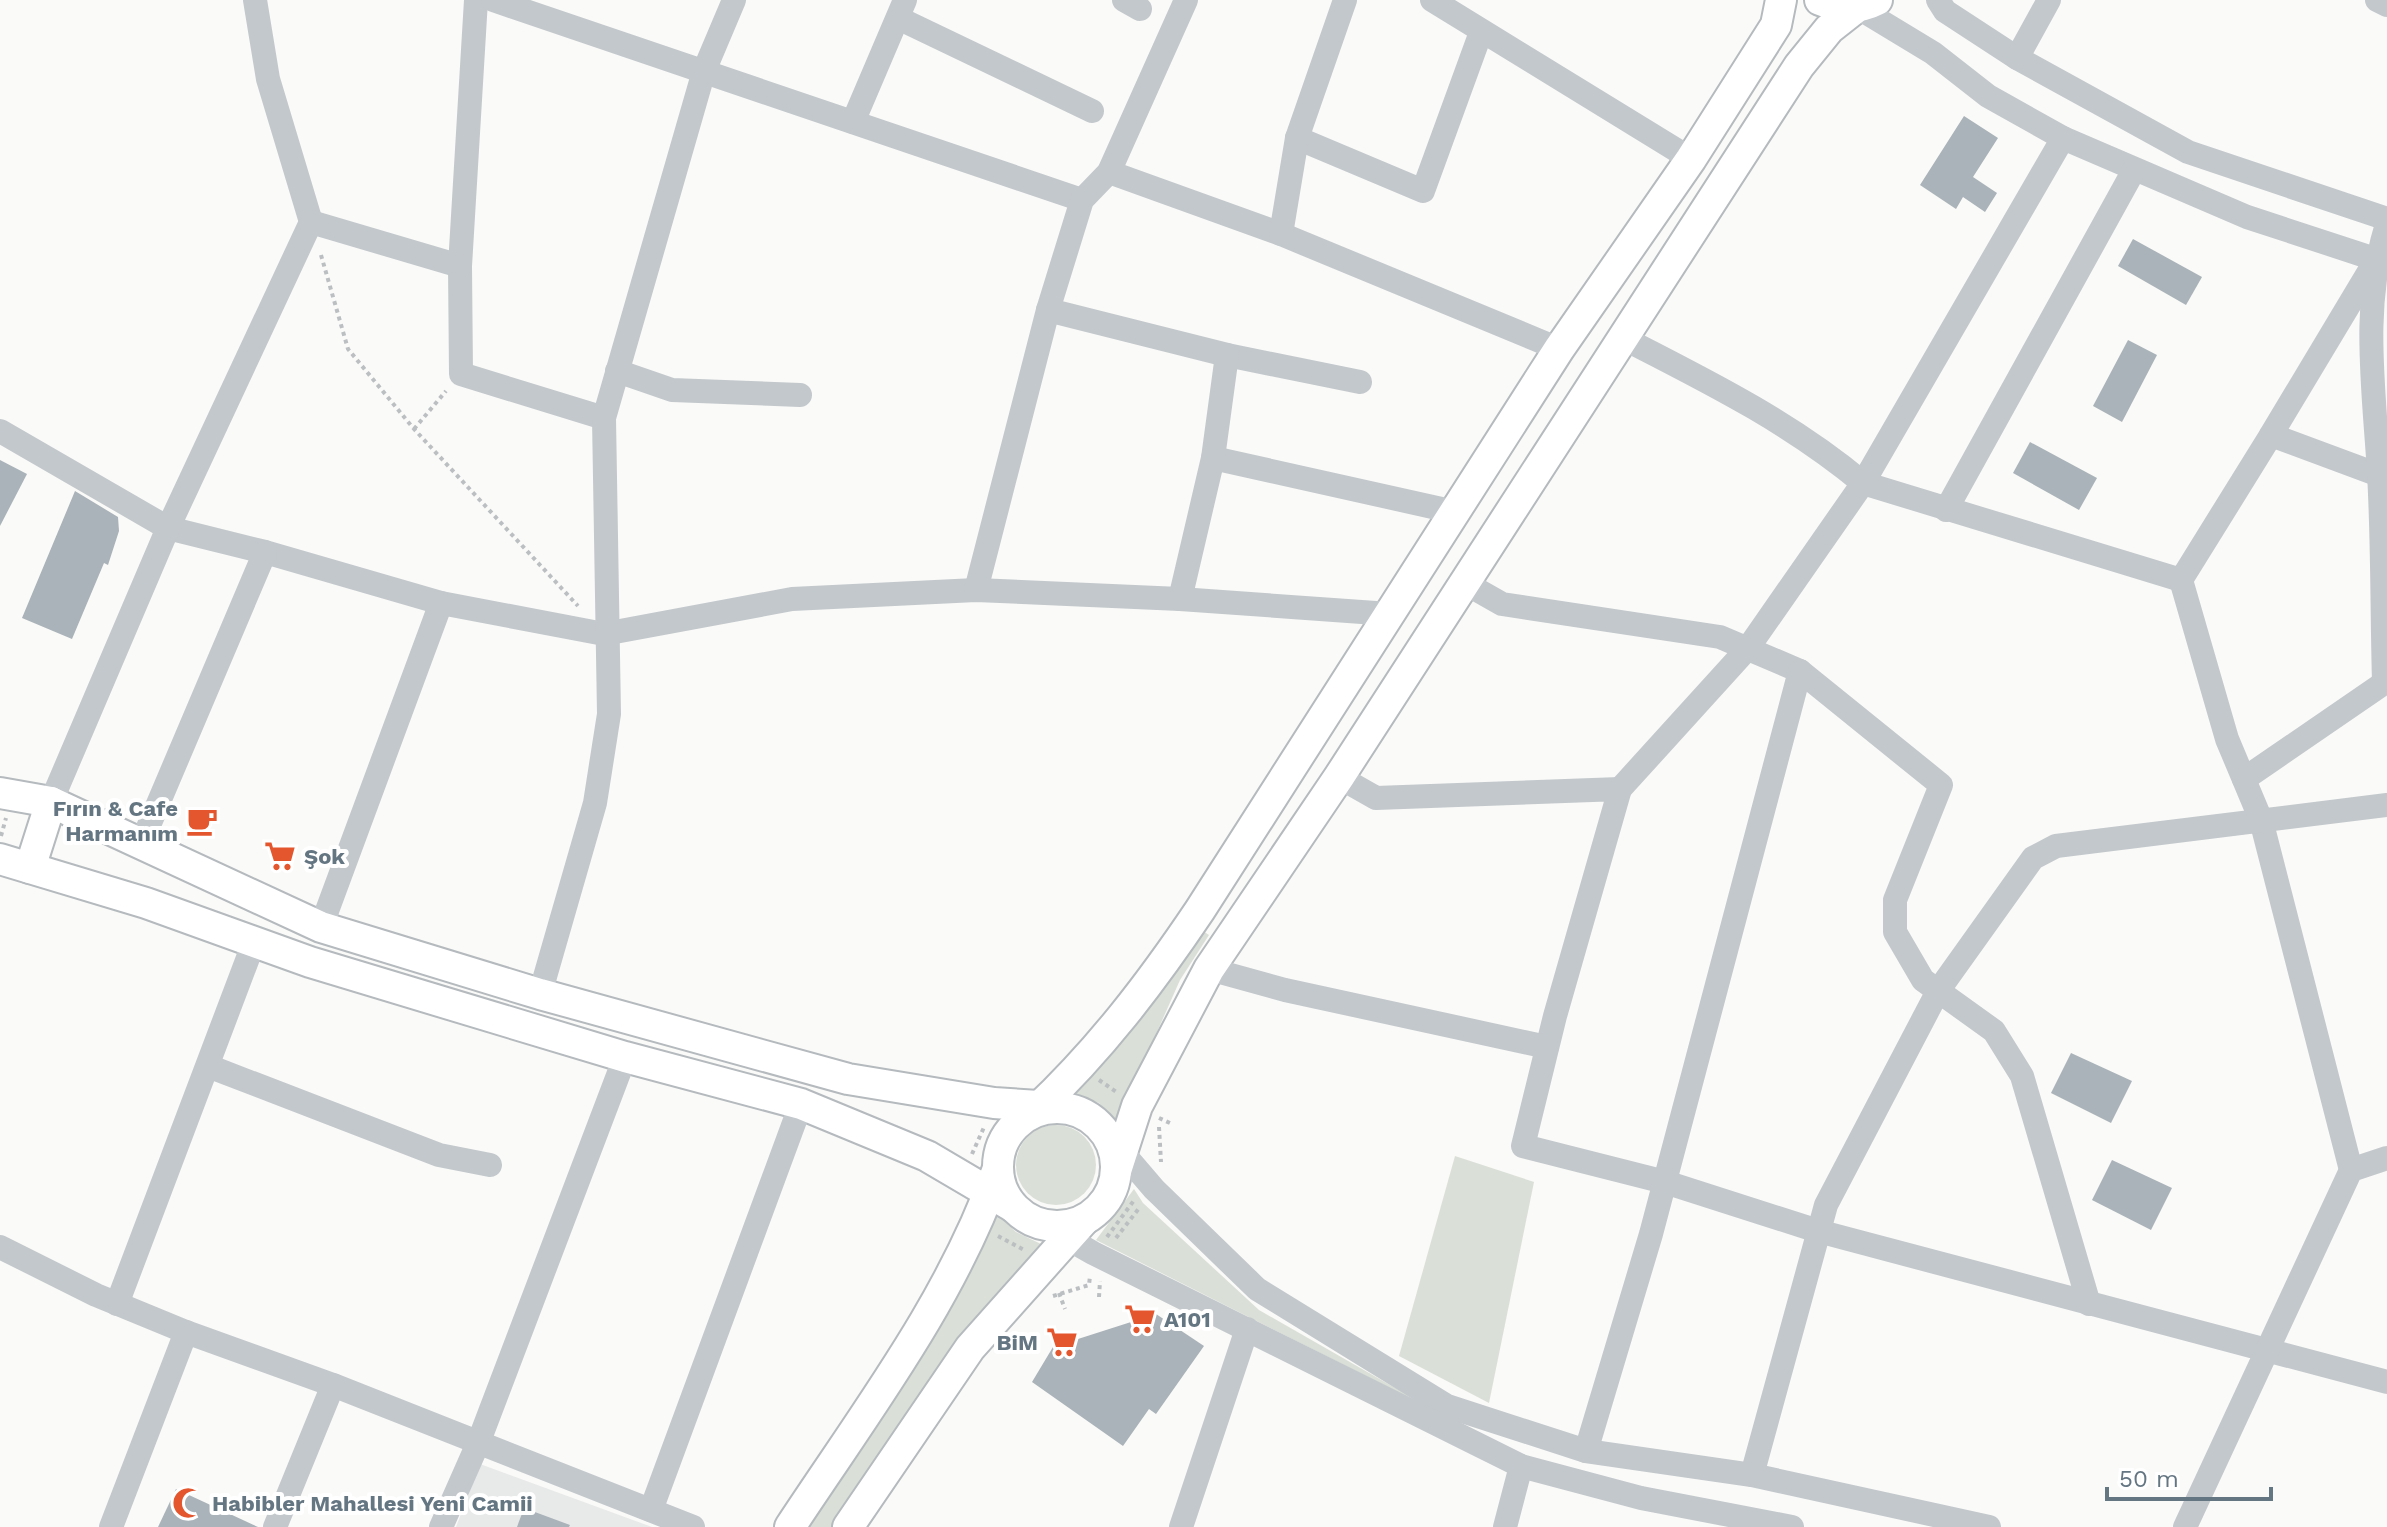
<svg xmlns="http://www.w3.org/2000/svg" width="2387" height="1527" viewBox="0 0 2387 1527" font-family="'Work Sans',sans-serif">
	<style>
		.built { fill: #e8e9e9 }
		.green { fill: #dadfd7 }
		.building { fill: #aab3b9 }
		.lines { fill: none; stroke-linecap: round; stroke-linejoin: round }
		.major-casing { stroke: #b5babe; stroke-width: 34 }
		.path { stroke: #bbbfc2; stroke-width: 4; stroke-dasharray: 4 4; stroke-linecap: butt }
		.minor { stroke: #c3c8cc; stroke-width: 24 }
		.major { stroke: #fff; stroke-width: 30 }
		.labels { text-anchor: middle; stroke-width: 8; stroke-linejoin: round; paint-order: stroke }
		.poi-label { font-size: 22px; font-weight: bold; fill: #657683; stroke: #fff; text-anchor: start }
	</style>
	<rect width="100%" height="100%" fill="#fafaf8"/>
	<polygon class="built" points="480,1464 652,1527 456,1527"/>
	<g class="green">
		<polygon points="1200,929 1209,935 1180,980 1117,1122 1099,1103 1074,1094 1123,1038"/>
		<circle cx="1056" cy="1165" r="40"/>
		<polygon points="1455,1156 1534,1182 1489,1403 1399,1356"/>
		<polygon points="1134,1189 1143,1203 1259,1310 1439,1413 1096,1240"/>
		<polygon points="996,1214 1016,1232 1041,1244 958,1340 833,1527 809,1527 938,1329"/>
	</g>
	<g class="building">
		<polygon points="1964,116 1998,138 1973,177 1997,193 1985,212 1963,197 1956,209 1920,185"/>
		<polygon points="2133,239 2202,277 2186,305 2118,266"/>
		<polygon points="2128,340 2157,355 2122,422 2093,406"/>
		<polygon points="2030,442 2097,478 2079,510 2013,473"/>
		<polygon points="0,460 27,474 0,526"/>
		<polygon points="75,491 118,517 119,531 108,565 104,563 72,639 22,618"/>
		<polygon points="2071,1053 2132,1081 2111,1123 2051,1093"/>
		<polygon points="2112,1160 2172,1188 2151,1230 2092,1200"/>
		<polygon points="1156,1314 1204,1346 1156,1414 1149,1409 1123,1446 1032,1382 1053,1347"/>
		<polygon points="176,1489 258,1527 158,1527"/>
		<polygon points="524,1508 570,1525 569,1527 517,1527"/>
	</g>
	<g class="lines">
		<defs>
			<g id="major">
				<path d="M1820,0C1839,8 1858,10 1877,0"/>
				<polyline points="0,793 51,802 321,927 540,994 848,1079 994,1103 1054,1107"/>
				<polyline points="0,859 146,903 310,962 625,1057 801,1104 927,1156 1012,1206"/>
				<polyline points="30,868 51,802"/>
				<circle cx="1057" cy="1167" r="59"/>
				<path d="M1035,1111C1099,1051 1151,983 1200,910L1559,349L1691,159L1776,25L1781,0"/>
				<polyline points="1116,1171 1137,1106 1209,969 1339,777 1799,66 1829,29 1857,7"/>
				<path d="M790,1527C865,1413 951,1301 997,1171"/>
				<polyline points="848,1527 970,1348 1084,1220"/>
			</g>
		</defs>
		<use href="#major" class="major-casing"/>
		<g class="path">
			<polyline points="321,255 348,349 414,429 578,606"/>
			<polyline points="414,429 446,391"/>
			<polyline points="1,836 6,818"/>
			<polyline points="1099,1080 1118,1093"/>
			<polyline points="1159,1118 1172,1124"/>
			<polyline points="1159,1127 1161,1162"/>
			<polyline points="972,1154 985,1125"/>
			<polyline points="998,1236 1026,1251"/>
			<polyline points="1107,1237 1135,1199"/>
			<polyline points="1116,1238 1140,1207"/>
			<polyline points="1059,1293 1065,1309"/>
			<polyline points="1053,1296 1089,1285 1090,1276"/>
			<polyline points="1099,1297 1100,1281"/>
		</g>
		<g class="minor">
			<polyline points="255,0 268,79 311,222"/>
			<polyline points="476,0 460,266 461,374 604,418"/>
			<polyline points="493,0 1082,200"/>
			<polyline points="1124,0 1140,9"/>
			<polyline points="1432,0 1691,159"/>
			<polyline points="1938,0 1945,11 2017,58 2188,152 2387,219"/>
			<polyline points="2377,0 2387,5"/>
			<polyline points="1857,7 1933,53 1988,96 2063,138 2247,217 2387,263"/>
			<polyline points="898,18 1092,111"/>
			<polyline points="2017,58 2049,0"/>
			<polyline points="853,122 905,0"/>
			<polyline points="1297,138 1423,191 1481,32"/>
			<polyline points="1109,172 1281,234 1559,349"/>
			<polyline points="1281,234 1297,138 1345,0"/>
			<polyline points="1048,310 1227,355 1360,382"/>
			<path d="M1623,338C1707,381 1790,422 1863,483L2181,580L2271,435L2387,478"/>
			<polyline points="617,371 672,390 800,395"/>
			<polyline points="0,431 168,528 265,552 441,603 604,634 792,599 976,590 1180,599 1390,614"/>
			<polyline points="2271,435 2373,265"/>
			<polyline points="1213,458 1455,512"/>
			<polyline points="1946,510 2134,170"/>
			<polyline points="2181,580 2227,739 2261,820 2351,1170"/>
			<polyline points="1465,583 1502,604 1720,637 1800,671 1941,785 1895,900 1895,932 1923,980 1994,1031 2022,1076 2089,1304"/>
			<polyline points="976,590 1048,310 1082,200 1109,172 1186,0"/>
			<polyline points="1180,599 1213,458 1227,355"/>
			<path d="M2384,682C2382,612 2383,543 2379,473C2374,388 2361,307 2387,224"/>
			<polyline points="1339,777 1376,798 1620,789 1555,1016 1523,1146 1665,1182 1818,1231 2387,1382"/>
			<polyline points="2244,779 2387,681"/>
			<polyline points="1620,789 1748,648 1863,483 2063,138"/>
			<polyline points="51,802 168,528 311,222 460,266"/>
			<polyline points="141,844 265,552"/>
			<polyline points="321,927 441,603"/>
			<polyline points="1209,969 1285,990 1547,1047"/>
			<polyline points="540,994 595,803 609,714 604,418 704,71 734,0"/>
			<polyline points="208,1066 439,1155 490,1165"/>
			<polyline points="1106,1133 1154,1189 1257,1289 1447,1406 1586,1451 1752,1475 1989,1527"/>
			<polyline points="1044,1225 1093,1253 1521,1466 1641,1498 1792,1527"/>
			<polyline points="0,1247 96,1295 186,1332 333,1385 693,1527"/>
			<polyline points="117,1304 254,942"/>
			<polyline points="1586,1451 1651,1234 1800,671"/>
			<polyline points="1752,1475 1826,1205 1938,991 2033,858 2056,846 2387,805"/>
			<polyline points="651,1510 801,1104"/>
			<polyline points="111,1527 186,1332"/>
			<polyline points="275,1527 333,1385"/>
			<polyline points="441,1527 479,1441 625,1057"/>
			<polyline points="1181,1527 1247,1329"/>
			<polyline points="1505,1527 1521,1466"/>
			<polyline points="2185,1527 2351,1170 2387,1158"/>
		</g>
		<use href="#major" class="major"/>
	</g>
	<defs>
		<symbol id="cafe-bare" viewBox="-9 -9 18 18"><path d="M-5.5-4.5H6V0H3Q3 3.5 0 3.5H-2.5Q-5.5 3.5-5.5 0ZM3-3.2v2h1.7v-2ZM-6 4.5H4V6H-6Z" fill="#e4572e" stroke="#fff" stroke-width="2.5" paint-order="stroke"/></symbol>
		<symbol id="supermarket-bare" viewBox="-9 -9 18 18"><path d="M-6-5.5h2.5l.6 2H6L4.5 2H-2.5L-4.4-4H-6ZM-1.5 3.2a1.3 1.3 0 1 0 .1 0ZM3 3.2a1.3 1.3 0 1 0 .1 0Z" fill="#e4572e" stroke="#fff" stroke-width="2.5" paint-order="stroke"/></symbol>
		<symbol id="mosque-bare" viewBox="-9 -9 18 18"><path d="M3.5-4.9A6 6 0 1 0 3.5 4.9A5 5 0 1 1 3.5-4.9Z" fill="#e4572e" stroke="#fff" stroke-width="2.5" paint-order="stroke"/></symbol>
	</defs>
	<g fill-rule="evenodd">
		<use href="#cafe-bare" x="180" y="799" width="44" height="44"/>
		<use href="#supermarket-bare" x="258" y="834" width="44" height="44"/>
		<use href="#supermarket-bare" x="1118" y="1297" width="44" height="44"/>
		<use href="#supermarket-bare" x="1040" y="1320" width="44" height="44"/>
		<use href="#mosque-bare" x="166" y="1481" width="44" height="44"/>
	</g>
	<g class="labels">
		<g class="poi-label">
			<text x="178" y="816" text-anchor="end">Fırın &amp; Cafe<tspan x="178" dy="25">Harmanım</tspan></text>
			<text x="304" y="864">Şok</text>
			<text x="1164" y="1327">A101</text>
			<text x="1038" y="1350" text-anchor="end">BiM</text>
			<text x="212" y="1511">Habibler Mahallesi Yeni Camii</text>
		</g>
	</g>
	<path d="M2107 1487v12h164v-12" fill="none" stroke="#657683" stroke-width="4"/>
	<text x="2119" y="1487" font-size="24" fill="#657683" stroke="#ffffff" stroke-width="6" paint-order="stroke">50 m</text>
</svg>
